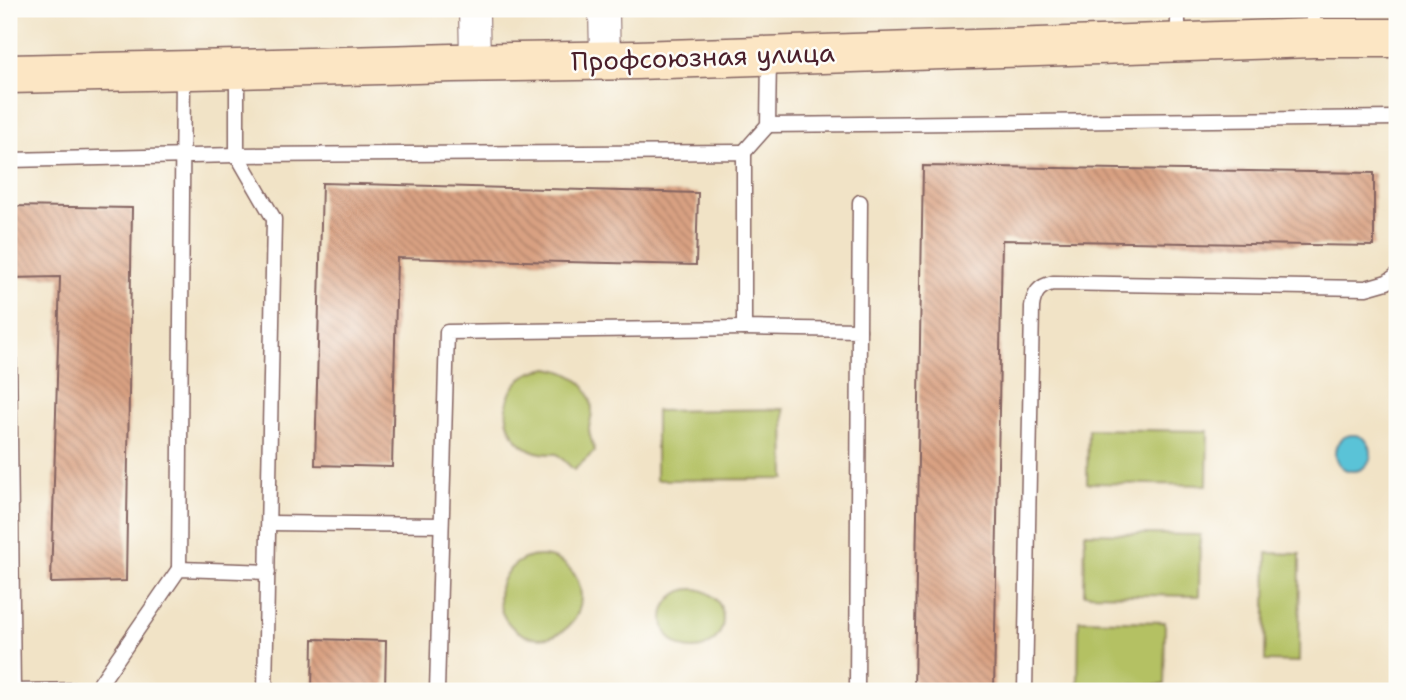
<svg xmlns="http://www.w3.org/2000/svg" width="1406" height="700" viewBox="0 0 1406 700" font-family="'Shantell Sans',sans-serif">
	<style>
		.park { fill: #b4c163; stroke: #7f7047; stroke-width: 2 }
		.water { fill: #5ac3d7; stroke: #527181; stroke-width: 2 }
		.building { fill: url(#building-back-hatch) }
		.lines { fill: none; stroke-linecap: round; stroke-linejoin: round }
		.lane-casing { stroke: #846461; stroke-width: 17 }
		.street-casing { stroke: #846461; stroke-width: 32 }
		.secondary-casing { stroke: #846461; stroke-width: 41 }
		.lane { stroke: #fff; stroke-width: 14 }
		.street { stroke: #fff; stroke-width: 30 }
		.secondary { stroke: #fce6c4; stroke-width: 38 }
		.labels { text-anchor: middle; stroke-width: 5; stroke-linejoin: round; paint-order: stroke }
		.street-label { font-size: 26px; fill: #4a1f2b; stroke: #fdfcf7 }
	</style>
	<defs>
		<pattern id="building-back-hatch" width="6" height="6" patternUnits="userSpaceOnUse" patternTransform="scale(1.75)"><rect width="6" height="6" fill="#d9a182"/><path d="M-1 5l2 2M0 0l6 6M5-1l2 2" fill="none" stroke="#b2836b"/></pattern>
	</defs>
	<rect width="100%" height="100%" fill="#fdfcf7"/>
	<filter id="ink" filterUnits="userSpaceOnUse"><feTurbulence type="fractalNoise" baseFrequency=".0143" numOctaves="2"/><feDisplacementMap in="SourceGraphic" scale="14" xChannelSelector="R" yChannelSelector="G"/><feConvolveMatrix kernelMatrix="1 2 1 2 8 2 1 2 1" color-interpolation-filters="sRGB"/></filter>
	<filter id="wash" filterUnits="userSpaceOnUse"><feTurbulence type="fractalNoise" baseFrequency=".00686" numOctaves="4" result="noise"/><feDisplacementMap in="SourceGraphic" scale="28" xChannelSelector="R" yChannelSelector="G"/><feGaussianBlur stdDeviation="1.57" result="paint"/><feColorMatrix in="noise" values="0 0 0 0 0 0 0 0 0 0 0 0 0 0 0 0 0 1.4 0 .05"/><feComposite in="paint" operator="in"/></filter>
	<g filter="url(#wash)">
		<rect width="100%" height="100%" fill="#f1e3c6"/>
		<g class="park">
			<path d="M549,368C573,372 592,385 592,412C592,418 589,423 589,429C589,436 593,444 595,451L574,470L557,454C548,454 539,454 531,450C502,436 498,396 523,377C531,371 539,370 549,368Z"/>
			<polygon points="784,409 785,479 656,480 656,411"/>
			<polygon points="1088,429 1208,431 1207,485 1087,483"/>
			<polygon points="1085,533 1200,535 1199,596 1084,594"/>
			<polygon points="1267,553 1300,554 1299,662 1265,661"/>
			<circle cx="540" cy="597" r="41"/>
			<circle cx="693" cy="619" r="30"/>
			<polygon points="1079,620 1165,622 1164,685 1078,684"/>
		</g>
		<circle class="water" cx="1353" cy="453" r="18"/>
		<g id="blocks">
			<g class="building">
				<polygon points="923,166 1374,173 1374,246 1002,240 994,691 914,691"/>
				<polygon points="322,183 698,193 696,265 397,258 392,467 315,465"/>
				<polygon points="9,206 132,208 126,581 51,583 60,277 9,278"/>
				<polygon points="313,639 386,641 385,691 312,691"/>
			</g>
		</g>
	</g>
	<g filter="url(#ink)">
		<use href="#blocks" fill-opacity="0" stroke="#846461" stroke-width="2"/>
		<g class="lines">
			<defs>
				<g id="lane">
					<polyline points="1178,9 1178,42"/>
					<polyline points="1313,9 1313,35"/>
					<polyline points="237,69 237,155 274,219 265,691"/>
					<polyline points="768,125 1397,118"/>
					<polyline points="744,152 768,125 769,57"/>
					<polyline points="9,160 237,155 744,152 744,328 859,330 857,691"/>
					<polyline points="859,330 860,202"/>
					<polyline points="9,348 13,691"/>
					<polyline points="269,523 441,525"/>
					<polyline points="179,569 183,72"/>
					<polyline points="11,691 95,690"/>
					<polyline points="95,691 179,569 268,572"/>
					<polyline points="437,691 447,332 744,328"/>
					<path d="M1025,691L1032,307C1034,293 1039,286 1053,283L1366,288L1387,282L1397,275"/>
					<polyline points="1397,691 1397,690"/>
				</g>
				<g id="street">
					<polyline points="474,9 475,63"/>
					<polyline points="604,9 605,61"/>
				</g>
				<polyline id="secondary" points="9,74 237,69 452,63 637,60 1313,38 1397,38"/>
			</defs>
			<use href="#lane" class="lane-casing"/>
			<use href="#street" class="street-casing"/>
			<use href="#secondary" class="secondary-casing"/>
			<use href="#lane" class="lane"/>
			<use href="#street" class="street"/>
			<use href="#secondary" class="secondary"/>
		</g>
	</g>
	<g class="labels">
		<g class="street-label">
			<text transform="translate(703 57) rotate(-2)" y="9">Профсоюзная улица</text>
		</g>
	</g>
	<rect width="1406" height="700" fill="none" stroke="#fdfcf7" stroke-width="35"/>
</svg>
